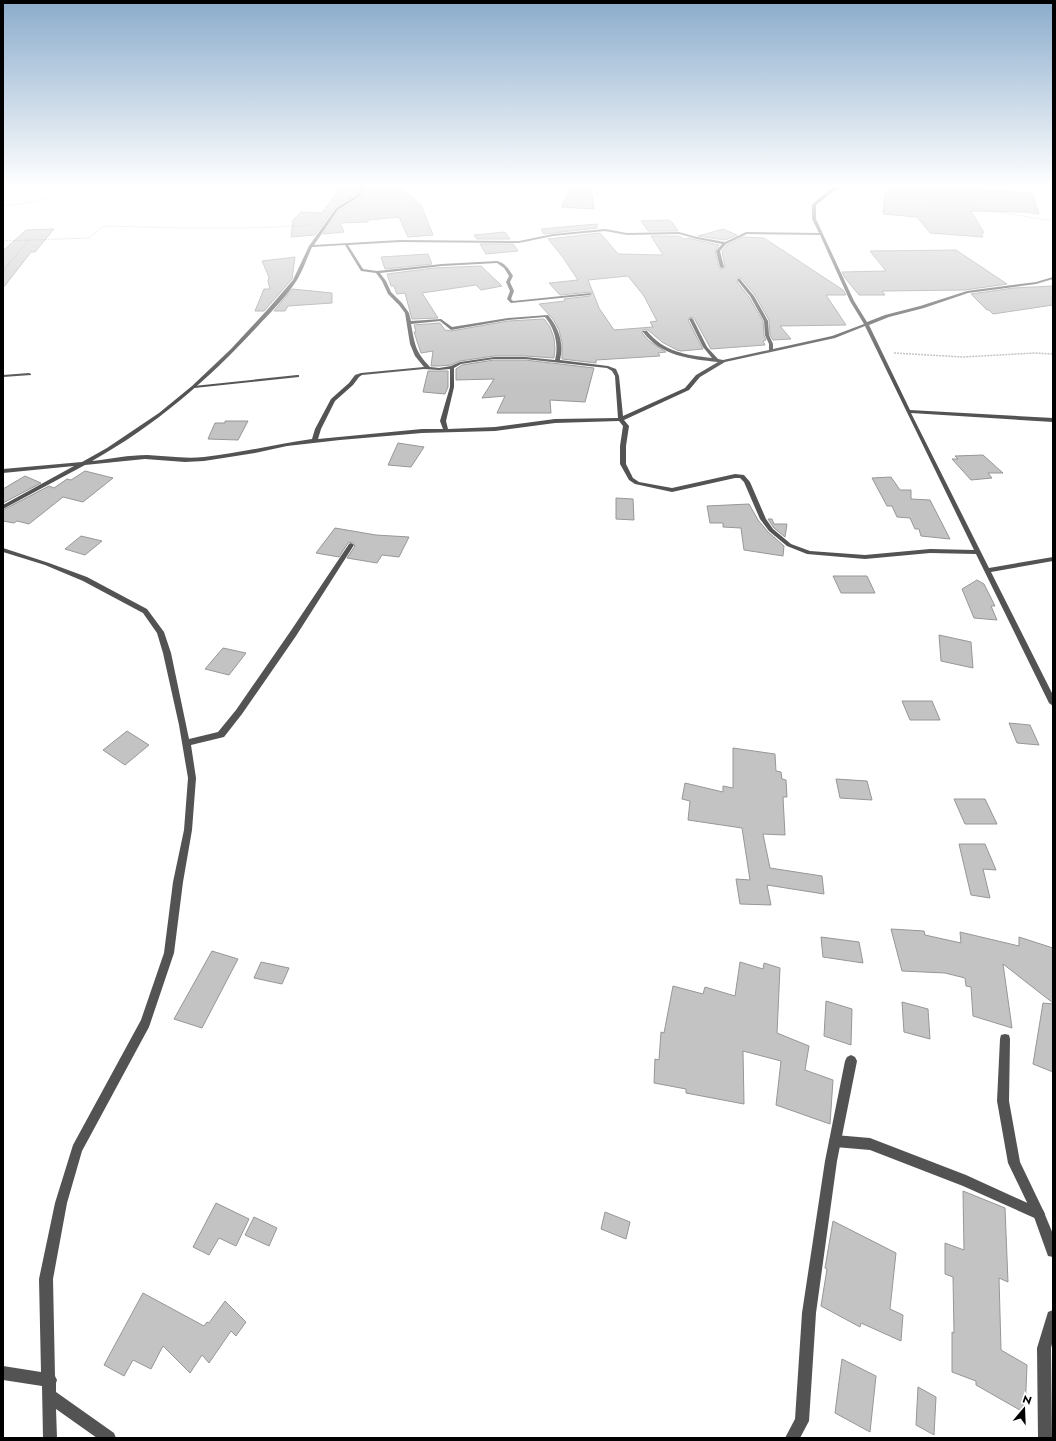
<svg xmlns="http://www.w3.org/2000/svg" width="1056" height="1441" viewBox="0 0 1056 1441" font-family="Jost,sans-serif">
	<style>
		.building { fill: #c3c3c3; stroke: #979797; fill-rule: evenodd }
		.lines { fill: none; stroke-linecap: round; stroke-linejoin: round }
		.path-far1 { stroke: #757575; stroke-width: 1; stroke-dasharray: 0.5 1; stroke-linecap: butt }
		.path { stroke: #757575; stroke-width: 1.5; stroke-dasharray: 0.5 1; stroke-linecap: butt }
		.service { fill: #535353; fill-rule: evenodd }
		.minor { fill: #535353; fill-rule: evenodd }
	</style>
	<rect width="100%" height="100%" fill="#fff"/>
	<g class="building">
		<polygon points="343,184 363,185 356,194 335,207 315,235 291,237 293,220 301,212 322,213"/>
		<polygon points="399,184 399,187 421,205 433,235 408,237 399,217 368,220 368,222 340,223 344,232 323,234 339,211 360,198 369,185"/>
		<polygon points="890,184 965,184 965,188 1032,193 1039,214 1025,212 971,211 984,233 981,233 983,237 930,233 917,217 883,214 885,193 890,194"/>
		<polygon points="591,187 594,209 561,207 571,188"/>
		<polygon points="669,220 672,222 678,231 648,231 641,221"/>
		<polygon points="597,224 597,228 544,234 541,229"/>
		<polygon points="54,229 35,252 31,252 3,288 3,251 26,230"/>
		<polygon points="723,229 737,235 725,240 698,236"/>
		<polygon points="505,232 510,239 477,239 474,235"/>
		<path d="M600,233L618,254L663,255L651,236H679L684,239L688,238L719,245L715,251L719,267L721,269L725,267L722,251L727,245L743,237L764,238L843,290L846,295H826L846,325L780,326L791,339L773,340L770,335L769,320L755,295L741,278H738L737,282L749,297L763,321L764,335L766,340L763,341L765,345L711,349L694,318L690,317L688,320L703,349L681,351L677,350L662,342L648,330H643L642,333L649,341L666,352L658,353L660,356L596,360V363L562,359V342L559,330L553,319L539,304L565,301L564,299L590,296L592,293L591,292L560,295L549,283L578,280L562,256L548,239ZM628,276L644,296L657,321L650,322L653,327L614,330L599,308L588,280Z"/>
		<polygon points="480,244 513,244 518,251 486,254"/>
		<polygon points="956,250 1007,284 965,290 882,291 885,295 859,295 845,278 842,272 886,271 870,251"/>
		<polygon points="428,254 432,264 385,269 381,257"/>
		<polygon points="295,257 292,279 264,311 255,311 264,289 270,289 268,281 269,277 262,261"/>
		<polygon points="481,266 502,286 481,290 476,285 422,293 438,318 412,319 405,293 397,294 394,286 391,286 387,274 434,268"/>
		<polygon points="1053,286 1053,305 993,314 989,310 987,310 971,294 1014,288"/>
		<polygon points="292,289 332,293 332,303 288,306 285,311 274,311"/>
		<polygon points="544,319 550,327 554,338 555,349 554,358 525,356 494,356 460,361 451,365 439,366 431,366 433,351 421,353 414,332 416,332 414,325 440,323 445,330 451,331 508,321"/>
		<polygon points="494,360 525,360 594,368 585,402 550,400 551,413 497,413 505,396 482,398 494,379 456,380 456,369 462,365"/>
		<polygon points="428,371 448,371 448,387 445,394 423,392"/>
		<polygon points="225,421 248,421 238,440 208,439 215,423 225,423"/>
		<polygon points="398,443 424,447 411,467 388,465"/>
		<polygon points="983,455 1003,473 988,473 992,478 971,480 952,459 958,459 955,456"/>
		<polygon points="85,471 113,478 83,502 63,497 29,524 17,521 14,523 3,521 3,510 49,486 54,488 67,479 71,480"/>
		<polygon points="25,476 41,483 3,503 3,489"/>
		<polygon points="891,477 900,490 911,490 911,499 930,500 950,539 921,536 919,529 915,529 910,518 897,517 892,506 887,506 872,478"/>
		<polygon points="616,498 633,499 634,520 616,519"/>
		<polygon points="749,504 758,520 768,532 784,546 783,556 744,550 741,528 723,527 723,523 710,523 707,506"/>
		<polygon points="768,519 772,519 774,524 787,524 785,537 774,528"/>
		<polygon points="335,528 376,535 409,537 399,557 382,555 377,563 347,558 355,546 352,542 348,543 339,557 316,553"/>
		<polygon points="81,536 102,541 85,555 65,549"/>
		<polygon points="833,576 867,576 875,593 841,593"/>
		<polygon points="977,580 984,584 995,606 991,606 997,620 974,618 962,589"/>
		<polygon points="939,635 971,642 973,668 941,661"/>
		<polygon points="223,648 246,653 229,675 205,669"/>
		<polygon points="902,701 932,701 940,720 910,720"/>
		<polygon points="1009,723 1030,725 1039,745 1017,743"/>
		<polygon points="127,731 149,745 125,765 103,750"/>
		<polygon points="733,748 775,754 776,771 781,772 782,779 786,780 787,797 783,797 785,835 763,834 770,868 822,876 824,894 767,885 771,905 740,904 736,879 750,880 742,828 688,820 690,801 682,799 685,783 723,792 723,786 733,788"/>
		<polygon points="836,779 867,781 872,800 840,798"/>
		<polygon points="954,799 985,799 997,824 965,824"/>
		<polygon points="959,844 985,844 996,870 983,869 990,898 971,895"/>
		<polygon points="891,929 924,931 925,935 961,943 960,932 1019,946 1019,937 1053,948 1053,1003 1003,964 1012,1028 973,1016 971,987 966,986 965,978 945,973 902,971"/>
		<polygon points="821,937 859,942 863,963 823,957"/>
		<polygon points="212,951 238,959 202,1028 174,1019"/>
		<polygon points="261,962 289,968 282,984 254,978"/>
		<polygon points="740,962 763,969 764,963 780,968 777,1033 809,1046 805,1070 833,1080 830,1124 776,1105 781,1061 743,1051 744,1104 686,1093 686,1089 654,1083 655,1059 659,1060 661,1032 664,1033 673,986 703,994 705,987 735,996"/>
		<polygon points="826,1001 852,1009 851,1045 824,1036"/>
		<polygon points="902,1002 928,1009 930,1039 904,1032"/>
		<polygon points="1043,1003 1053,1004 1053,1072 1033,1064"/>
		<polygon points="963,1191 1005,1208 1008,1282 999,1278 1001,1350 1027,1365 1025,1413 976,1385 976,1381 952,1372 952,1332 954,1333 953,1277 945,1274 945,1243 964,1250"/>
		<polygon points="216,1203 249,1219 236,1246 219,1238 209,1255 193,1247"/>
		<polygon points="605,1212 630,1222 626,1239 601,1229"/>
		<polygon points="254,1217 277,1228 269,1246 245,1235"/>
		<polygon points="833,1221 896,1253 890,1309 903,1315 901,1341 861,1323 860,1327 821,1306 827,1269 825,1268"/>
		<polygon points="143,1293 204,1326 207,1322 209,1323 225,1301 246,1322 236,1336 231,1331 209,1363 202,1355 190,1373 163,1346 151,1369 133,1360 124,1376 104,1365"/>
		<polygon points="842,1359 876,1376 870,1432 835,1413"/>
		<polygon points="918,1387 936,1397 934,1435 916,1425"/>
	</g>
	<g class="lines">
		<g class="path-far1">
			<polyline points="856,185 954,205 1053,221"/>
			<polyline points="3,206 33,202 81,189"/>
			<path d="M3,241L89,238L102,227L106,226C174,228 242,230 310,225"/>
			<polyline points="3,274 6,267 29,240"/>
		</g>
		<polyline class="path" points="894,353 963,357 1035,353 1053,354"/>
		<g class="service">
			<polygon points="29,373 31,374 31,375 3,377 3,375"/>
			<polygon points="297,375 299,375 299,377 194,388 192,387 194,386"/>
			<polygon points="835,1135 870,1138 966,1175 1043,1210 1045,1214 1043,1218 1039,1220 963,1186 870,1150 835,1147 831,1145 829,1141 831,1137"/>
		</g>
		<g class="minor">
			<path d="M365,184H368L359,197L338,210L314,245L400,240L519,241L553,234L605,229L627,233L679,232L697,237L725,242L746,232L819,233L812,219V205C821,197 834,184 845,184L831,193L816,205V219L854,301L867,322L885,315L920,306L967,291L1036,282L1053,277V279L1036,284L968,293L924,308L889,317L869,325L910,410L1053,418V422L911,413L989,568L1053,557V561L991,572L1053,695V706L1049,703L976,554L930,553L865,559L807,554L787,546L769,531L760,519L744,482L740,478H735L672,492L635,484L629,480L620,464V446L623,426L619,421L555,423L495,431L422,433L340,440L287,446L255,453L204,461L185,462L145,459L85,465L3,509V505L74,466L3,473V469L82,462L107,448L159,413L192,386L231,349L268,309L293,280L309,246L336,208L357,195ZM605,231L627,235L679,234L697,239L722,244L716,251L720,267L722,268L724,267L720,251L726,244L747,234L820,235L850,301L864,324L832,336L773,349V344L769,335L768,321L754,296L740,279H738V281L750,296L764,321L765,335L769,344V350L723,360L718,359L707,347L693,319L691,318L689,319L703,347L712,358C686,355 664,352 647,331H643V332C661,356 690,359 718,362L696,375L685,388L623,416L619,376L616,369L608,366L560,360C564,343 559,328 548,315L508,318L452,327L441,319L411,321L409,313L402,303L391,292L386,281L380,273L442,266L497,263L504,268L509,276L506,282L510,291L507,299L511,303L590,295L591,293L513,301L511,299L514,291L510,282L513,276C509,269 505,263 497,261L442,264L377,271L363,269L348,245L400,242L519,243L553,236ZM345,245L361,271L376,273L382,281L388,294L399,305L405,313L410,344L415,356L424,367L361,373L355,375L349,383L331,399L315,429L312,439C276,444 241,453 204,457C185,459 166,456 147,455C129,455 110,459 92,461C155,426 209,379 257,327C270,313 287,296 297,280C303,270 307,258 312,247ZM545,317C555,329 559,345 555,360L525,357H494L460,362L451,366L439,368L430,367C415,351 415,345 411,324L440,321L451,330L508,320ZM865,326L974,550L930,549L865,555L810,551L791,544L773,529L766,519L750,482L744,475L735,474L672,488L639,482L633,478L626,464V446L629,426L624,420L689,390L700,377L725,362L835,338ZM494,359H525L607,368L612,371L615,376L618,418L555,419L495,427L448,429L446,421L454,387V368L461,364ZM424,369L439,370L450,369V387L440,421L443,429H422L318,439L321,429L335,401L353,385L359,377L362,375Z"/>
			<polygon points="351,543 354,545 296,636 242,714 224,737 191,745 196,778 192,830 183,882 174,953 149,1027 82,1151 67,1203 53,1279 55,1376 57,1380 56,1383 56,1392 114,1433 116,1438 97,1438 56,1409 57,1438 43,1438 42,1386 3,1380 3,1366 41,1372 39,1279 55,1203 73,1145 141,1020 164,953 173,882 184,830 188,778 179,725 163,653 157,633 143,613 83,581 45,565 3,552 3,548 49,563 87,577 147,609 164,632 171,653 189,739 218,732 236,710 290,632 349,544"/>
			<polygon points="1005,1034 1009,1035 1010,1039 1009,1101 1020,1162 1043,1210 1053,1234 1053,1257 1048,1256 1034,1217 1008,1163 997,1101 1000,1039 1001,1035"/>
			<polygon points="851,1055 855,1057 857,1061 837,1161 816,1313 809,1421 800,1438 785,1438 795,1419 802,1313 825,1161 845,1061 847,1057"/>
			<polygon points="1053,1310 1053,1340 1051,1348 1052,1438 1038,1438 1037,1348 1048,1312"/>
		</g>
	</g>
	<linearGradient id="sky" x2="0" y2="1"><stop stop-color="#8baccc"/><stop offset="0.48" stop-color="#fff"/><stop offset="1" stop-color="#fff" stop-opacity="0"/></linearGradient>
	<rect width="1056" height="386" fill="url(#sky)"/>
	<rect width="1056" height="1441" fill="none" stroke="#000000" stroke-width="8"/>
	<g transform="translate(1024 1409) rotate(19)" stroke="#ffffff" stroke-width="3" paint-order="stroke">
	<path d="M0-3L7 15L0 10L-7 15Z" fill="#000000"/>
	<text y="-6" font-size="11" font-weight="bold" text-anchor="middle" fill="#000000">N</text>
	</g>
</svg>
